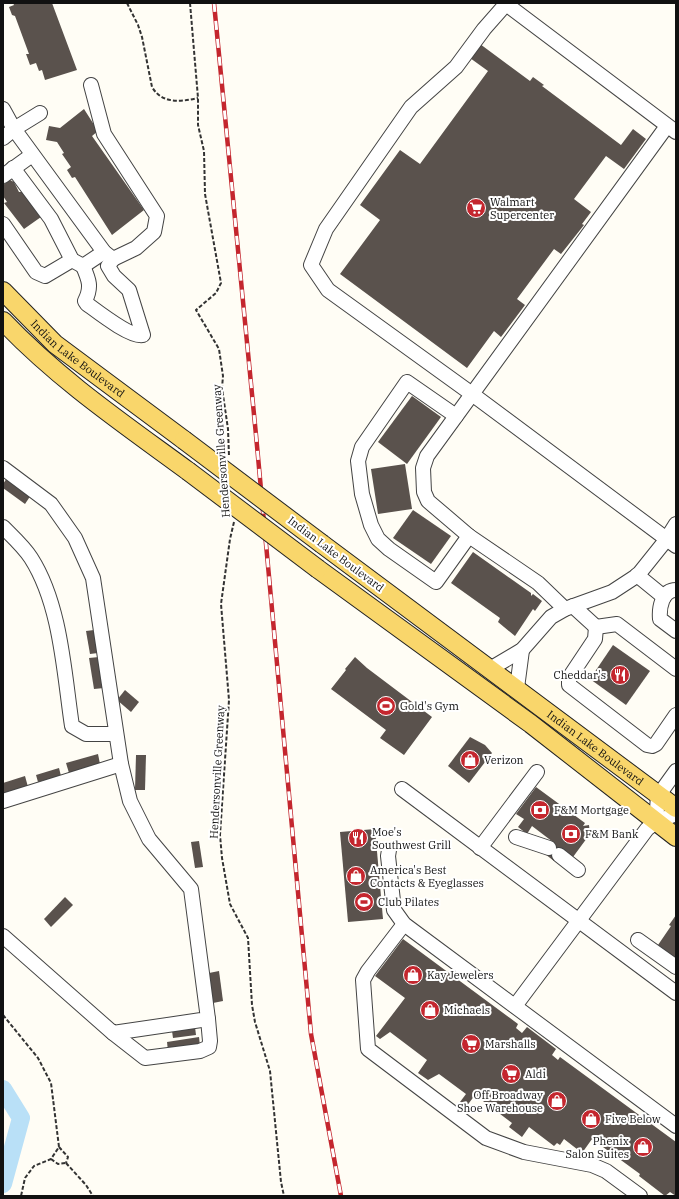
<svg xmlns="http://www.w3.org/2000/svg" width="679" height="1199" viewBox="0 0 679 1199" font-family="'IBM Plex Serif',serif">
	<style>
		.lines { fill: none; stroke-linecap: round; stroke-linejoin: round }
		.river { stroke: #b9e0f7; stroke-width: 18 }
		.building { fill: #5a524d }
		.minor-casing { stroke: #444; stroke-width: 16 }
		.major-casing { stroke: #222; stroke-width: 20 }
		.path { stroke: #333; stroke-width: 2; stroke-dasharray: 4 2; stroke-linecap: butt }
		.minor { stroke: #fff; stroke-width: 14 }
		.major { stroke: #f9d66b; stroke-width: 18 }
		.rail-casing { stroke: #c4262e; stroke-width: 4.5 }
		.rail { stroke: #fff; stroke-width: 3; stroke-dasharray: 9; stroke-linecap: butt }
		.major-bridge-casing { stroke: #222; stroke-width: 20; stroke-linecap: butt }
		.major-bridge { stroke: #f9d66b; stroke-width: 18 }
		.labels { text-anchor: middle; stroke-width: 4; stroke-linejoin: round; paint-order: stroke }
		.poi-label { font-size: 11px; fill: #111; stroke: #fff; text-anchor: start }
		.street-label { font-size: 11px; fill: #111; stroke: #fff }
	</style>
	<rect width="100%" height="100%" fill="#fffdf5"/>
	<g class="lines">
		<polyline class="river" points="3,1089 21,1118 3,1184"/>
	</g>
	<g class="building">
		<polygon points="13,3 52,3 77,70 45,80 42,70 39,71 36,63 30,65 26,54 29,54 15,16 12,15 9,7 14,5"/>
		<polygon points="480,44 530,81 533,77 544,85 542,86 621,145 633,129 646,139 624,169 606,156 574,199 591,212 582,224 584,225 561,254 554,249 517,299 525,305 501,337 494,331 467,368 340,274 380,220 360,205 400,150 420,164 488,71 470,58"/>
		<polygon points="84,109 98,131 92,136 144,210 112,235 75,177 72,178 67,170 71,167 62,154 64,153 57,142 46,140 49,126 60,128"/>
		<polygon points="10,180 14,182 19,192 23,192 41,217 24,229 4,203 7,202 3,196 3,185"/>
		<polygon points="412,396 441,417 407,464 378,442"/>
		<polygon points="405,464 412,509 378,514 371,469"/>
		<polygon points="7,478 31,495 25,504 3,488 3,484"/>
		<polygon points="413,510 451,536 431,564 393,538"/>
		<polygon points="473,552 531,593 531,596 533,594 542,601 535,611 533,609 515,636 498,622 500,618 451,583"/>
		<polygon points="94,630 98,653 90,654 86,631"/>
		<polygon points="613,645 650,671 626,705 590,679"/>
		<polygon points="99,657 104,688 94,689 89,658"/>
		<polygon points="355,657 367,668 432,717 404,755 380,738 386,730 331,689 346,670 345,669"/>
		<polygon points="125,690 139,702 131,712 117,700"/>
		<polygon points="470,737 485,745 492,753 469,783 448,766"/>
		<polygon points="98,754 100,764 69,773 66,763"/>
		<polygon points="136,755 146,755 145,790 135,790"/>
		<polygon points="59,768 61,776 38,782 36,775"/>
		<polygon points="25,776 28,787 3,795 3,783"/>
		<polygon points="536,787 585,823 583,826 589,825 590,835 584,836 587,838 573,857 563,850 554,861 545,854 553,842 532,826 527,834 518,827 524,819 516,814"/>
		<polygon points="375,829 383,919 348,922 340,832"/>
		<polygon points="199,841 203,867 195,868 191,842"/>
		<polygon points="65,897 73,905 51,927 44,919"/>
		<polygon points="676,915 676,959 658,945 671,926 669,925"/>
		<polygon points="403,939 518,1024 516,1028 522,1033 527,1027 556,1049 552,1055 558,1060 560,1057 676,1142 676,1196 670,1192 665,1196 639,1176 640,1174 592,1139 582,1153 564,1139 560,1145 557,1143 554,1146 529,1127 522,1137 509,1127 512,1123 475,1095 466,1107 460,1102 466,1094 439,1074 428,1080 418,1073 427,1060 390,1032 380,1039 376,1036 405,998 375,976"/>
		<polygon points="219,971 223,1001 213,1003 209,973"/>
		<polygon points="195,1027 196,1035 173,1038 172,1031"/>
		<polygon points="199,1037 200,1046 168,1051 167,1042"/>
	</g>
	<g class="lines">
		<defs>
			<g id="minor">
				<polyline points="3,109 14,129 3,138"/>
				<polyline points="40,113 14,129 104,252 113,259 136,248 154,232 157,216 104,134 91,85"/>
				<polyline points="676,132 506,4 484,29 456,67 411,107 326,229 311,265 328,290 472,394 676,546"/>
				<polyline points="13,168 51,219 72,260 83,266 104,252"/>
				<polyline points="3,176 32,155"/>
				<polyline points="3,224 36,272 45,276 72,260"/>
				<path d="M83,266C89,280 92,287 85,301L87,304C98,312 131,338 143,335L129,290L114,276L108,266L113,259"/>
				<polyline points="456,416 407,382 362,447 358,461 362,494 371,525 378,539 389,549 436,582 469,536"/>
				<polyline points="3,468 51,504 75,538 93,578 121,764 130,801 149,839 191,889 208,1019 113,1033 3,936"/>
				<path d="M3,527C13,537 24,547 31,558C61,605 64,673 72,726L86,734H116"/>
				<polyline points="637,575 664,597"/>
				<path d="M676,590C662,590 659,608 660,619L676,631"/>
				<polyline points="573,606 596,627"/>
				<polyline points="565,609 538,583 469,536 428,501 424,492 423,468 427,456 667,126"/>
				<polyline points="596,627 595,639 569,678 569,685 647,745 652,746 656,744 676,715"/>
				<polyline points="596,627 617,624 676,669"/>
				<polyline points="490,669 522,650 551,617 565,609 612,592 638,575 666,540 676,524"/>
				<polyline points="517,688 522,650"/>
				<polyline points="402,789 676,993"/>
				<polyline points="3,801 121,764"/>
				<polyline points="656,822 658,796 676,771"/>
				<polyline points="516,837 549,848"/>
				<polyline points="480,848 537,772"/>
				<polyline points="389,850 388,856 394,910 404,924 676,1126"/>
				<polyline points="559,855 578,870"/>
				<polyline points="404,924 368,971 363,980 368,1049 486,1138 524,1152 592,1165 606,1171 640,1196"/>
				<polyline points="638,940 676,967"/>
				<polyline points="515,1006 647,829 656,822 676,814"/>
				<polyline points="113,1033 145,1058 200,1051 209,1047 210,1041 208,1019"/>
			</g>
			<g id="major">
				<path id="s1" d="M3,291L55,344L184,440"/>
				<path d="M3,321C58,379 124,424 188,471"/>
				<path id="s2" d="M322,544L676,808"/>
				<polyline points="318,569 531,724 676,837"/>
			</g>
		</defs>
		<use href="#minor" class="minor-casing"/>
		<use href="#major" class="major-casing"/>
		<g class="path">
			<path d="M127,3L138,25L142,37L152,87C162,104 181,102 198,98"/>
			<polyline points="190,3 198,98 198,125 204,151 205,194 221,283 216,293 196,310 219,349 223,376 222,388 228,429 229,456"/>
			<polyline points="234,522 230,539 221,604 229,700 220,835 222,858 230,904 248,938 252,1005 255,1022 270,1071 281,1182 284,1196"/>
			<polyline points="3,1015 38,1058 51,1083 59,1147 51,1159 34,1166 25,1178 21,1196"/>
			<polyline points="59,1147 68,1157 66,1163"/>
			<polyline points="51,1159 58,1164 66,1163"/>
			<polyline points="66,1163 86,1185 93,1196"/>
		</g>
		<use href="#minor" class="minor"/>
		<use href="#major" class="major"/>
		<defs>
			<polyline id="rail" points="214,3 256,435 311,1034 341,1196"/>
		</defs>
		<use href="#rail" class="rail-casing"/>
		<use href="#rail" class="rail"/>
		<defs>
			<g id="major-bridge">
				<polyline points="184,440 322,544"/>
				<polyline points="188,471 318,569"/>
			</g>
		</defs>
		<use href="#major-bridge" class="major-bridge-casing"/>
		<use href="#major-bridge" class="major-bridge"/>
	</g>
	<defs>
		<symbol id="supermarket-disc" viewBox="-11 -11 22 22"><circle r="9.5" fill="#c4262e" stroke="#fff"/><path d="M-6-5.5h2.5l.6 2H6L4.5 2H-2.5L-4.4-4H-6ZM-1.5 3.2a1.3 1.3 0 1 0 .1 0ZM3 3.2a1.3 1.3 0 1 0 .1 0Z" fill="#fff"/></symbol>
		<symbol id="restaurant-disc" viewBox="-11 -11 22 22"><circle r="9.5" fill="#c4262e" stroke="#fff"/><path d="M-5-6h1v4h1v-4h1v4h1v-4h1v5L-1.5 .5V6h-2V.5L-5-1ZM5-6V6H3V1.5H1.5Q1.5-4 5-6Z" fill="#fff"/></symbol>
		<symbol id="stadium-disc" viewBox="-11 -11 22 22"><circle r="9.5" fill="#c4262e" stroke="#fff"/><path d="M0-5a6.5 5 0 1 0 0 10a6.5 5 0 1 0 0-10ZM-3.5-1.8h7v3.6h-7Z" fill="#fff"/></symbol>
		<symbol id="shop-disc" viewBox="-11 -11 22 22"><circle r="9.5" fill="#c4262e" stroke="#fff"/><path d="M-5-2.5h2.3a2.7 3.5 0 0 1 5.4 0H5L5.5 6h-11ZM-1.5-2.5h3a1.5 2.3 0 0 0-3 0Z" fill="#fff"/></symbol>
		<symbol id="bank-disc" viewBox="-11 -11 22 22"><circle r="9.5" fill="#c4262e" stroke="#fff"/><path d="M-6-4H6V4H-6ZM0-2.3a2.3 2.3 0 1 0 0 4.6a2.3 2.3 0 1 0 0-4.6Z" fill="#fff"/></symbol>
	</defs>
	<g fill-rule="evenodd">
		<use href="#supermarket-disc" x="465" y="197" width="22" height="22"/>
		<use href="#restaurant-disc" x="609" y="664" width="22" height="22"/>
		<use href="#stadium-disc" x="375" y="695" width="22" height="22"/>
		<use href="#shop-disc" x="459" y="749" width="22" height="22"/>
		<use href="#bank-disc" x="529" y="799" width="22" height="22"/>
		<use href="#bank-disc" x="560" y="823" width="22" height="22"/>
		<use href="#restaurant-disc" x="347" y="827" width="22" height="22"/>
		<use href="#shop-disc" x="345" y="865" width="22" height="22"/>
		<use href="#stadium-disc" x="353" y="891" width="22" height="22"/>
		<use href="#shop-disc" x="402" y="964" width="22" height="22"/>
		<use href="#shop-disc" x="419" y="999" width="22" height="22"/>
		<use href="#supermarket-disc" x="460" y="1033" width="22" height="22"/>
		<use href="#supermarket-disc" x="500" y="1063" width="22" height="22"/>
		<use href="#shop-disc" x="546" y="1090" width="22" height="22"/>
		<use href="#shop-disc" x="580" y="1108" width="22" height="22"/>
		<use href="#shop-disc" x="632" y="1136" width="22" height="22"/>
	</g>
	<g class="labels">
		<g class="poi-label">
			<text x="490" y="206">Walmart<tspan x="490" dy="13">Supercenter</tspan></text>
			<text x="606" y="679" text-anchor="end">Cheddar's</text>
			<text x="400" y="710">Gold's Gym</text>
			<text x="484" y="764">Verizon</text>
			<text x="554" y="814">F&amp;M Mortgage</text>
			<text x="372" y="836">Moe's<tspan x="372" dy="13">Southwest Grill</tspan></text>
			<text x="585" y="838">F&amp;M Bank</text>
			<text x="370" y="874">America's Best<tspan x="370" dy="13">Contacts &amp; Eyeglasses</tspan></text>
			<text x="378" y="906">Club Pilates</text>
			<text x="427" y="979">Kay Jewelers</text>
			<text x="444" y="1014">Michaels</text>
			<text x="485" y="1048">Marshalls</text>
			<text x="525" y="1078">Aldi</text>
			<text x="543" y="1099" text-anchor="end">Off Broadway<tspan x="543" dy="13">Shoe Warehouse</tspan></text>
			<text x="605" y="1123">Five Below</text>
			<text x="629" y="1145" text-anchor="end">Phenix<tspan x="629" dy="13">Salon Suites</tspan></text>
		</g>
		<g class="street-label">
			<text dy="4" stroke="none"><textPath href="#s1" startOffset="101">Indian Lake Boulevard</textPath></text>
			<text transform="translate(221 451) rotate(-94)" y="4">Hendersonville Greenway</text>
			<text transform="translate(336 554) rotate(37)" y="4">Indian Lake Boulevard</text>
			<text dy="4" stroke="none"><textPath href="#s2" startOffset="341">Indian Lake Boulevard</textPath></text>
			<text transform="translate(217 772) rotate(-87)" y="4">Hendersonville Greenway</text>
		</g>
	</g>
	<rect width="679" height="1199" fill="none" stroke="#111111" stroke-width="8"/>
</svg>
